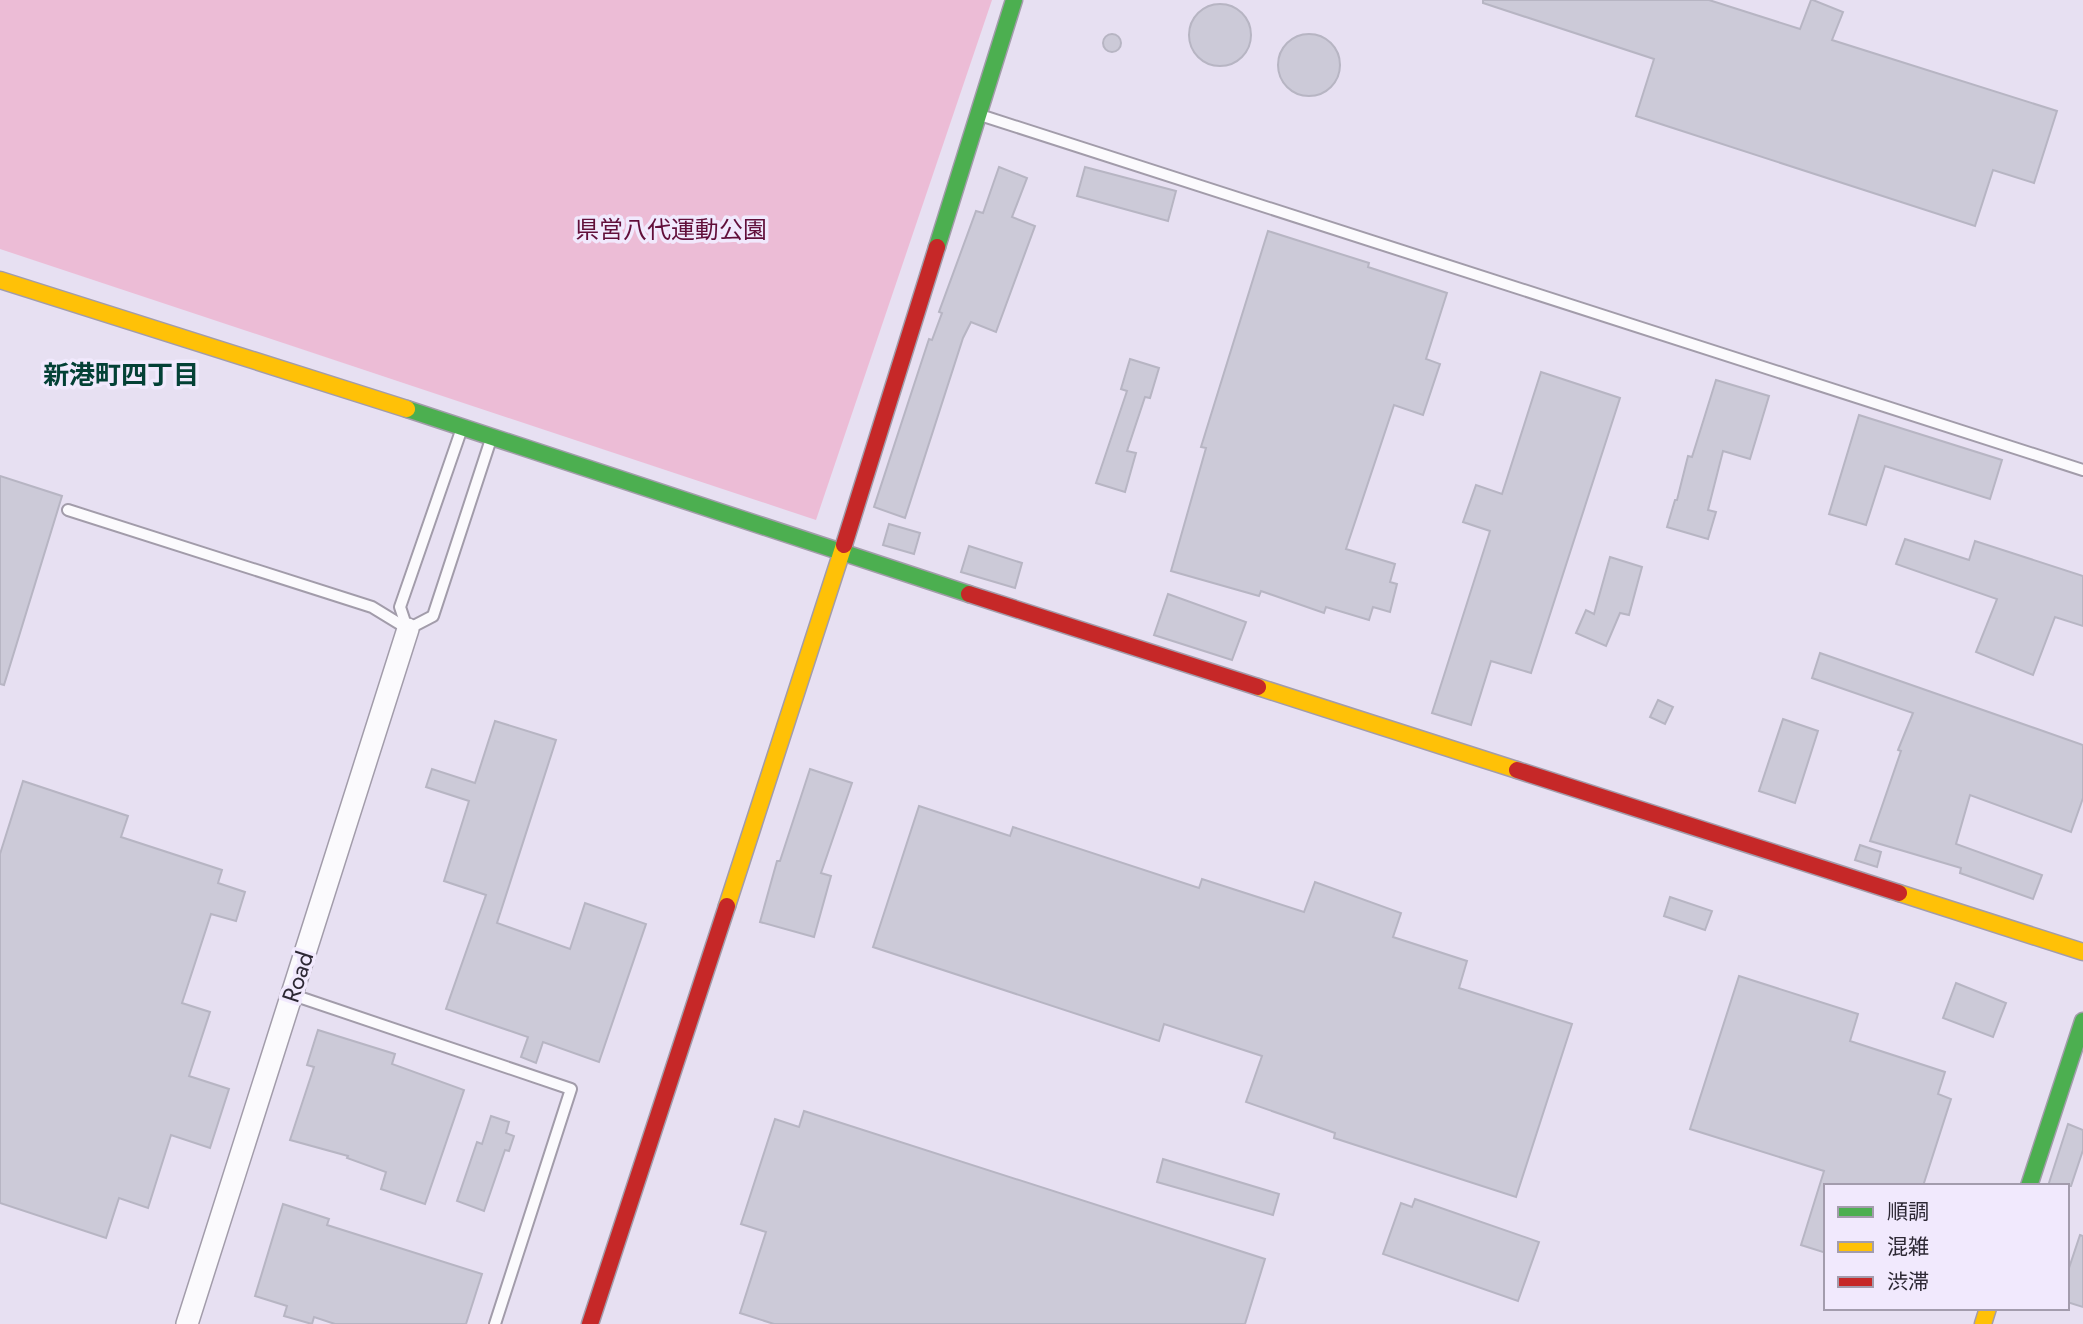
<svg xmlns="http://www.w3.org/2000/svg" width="2083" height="1324" viewBox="0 0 2083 1324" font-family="Jost,'Noto Sans JP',sans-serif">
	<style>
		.green { fill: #ecbcd6 }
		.building { fill: #cccad8; stroke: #b7b5c3; stroke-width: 2 }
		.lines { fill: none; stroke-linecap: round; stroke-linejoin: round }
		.lane-casing { stroke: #a29caa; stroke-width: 14 }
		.street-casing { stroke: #a29caa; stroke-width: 24 }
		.fast-casing { stroke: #a29caa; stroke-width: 19 }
		.slow-casing { stroke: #a29caa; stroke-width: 19 }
		.jam-casing { stroke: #a29caa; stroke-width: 19 }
		.lane { stroke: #fbfafd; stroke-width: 10 }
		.street { stroke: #fbfafd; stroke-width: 21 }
		.fast { stroke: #4caf50; stroke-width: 16 }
		.slow { stroke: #ffc107; stroke-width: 16 }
		.jam { stroke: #c62828; stroke-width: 16 }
		.labels { text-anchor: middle; stroke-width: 7; stroke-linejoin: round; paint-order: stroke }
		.park-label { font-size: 24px; fill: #610f3a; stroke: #f1e9fd }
		.street-label { font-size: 24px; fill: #2d2834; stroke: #f1e9fd }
		.neighbourhood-label { font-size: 26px; font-weight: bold; fill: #044136; stroke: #f1e9fd }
	</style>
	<rect width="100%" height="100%" fill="#e7e0f2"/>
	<polygon class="green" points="0,0 992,0 816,520 0,249"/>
	<g class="building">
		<polygon points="1483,0 1709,0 1800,29 1811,0 1813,0 1843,12 1832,40 2057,111 2034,183 1993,170 1975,226 1636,116 1654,59 1483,3"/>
		<circle cx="1220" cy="35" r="31"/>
		<circle cx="1112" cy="43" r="9"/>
		<circle cx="1309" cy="65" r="31"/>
		<polygon points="999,167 1027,178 1012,217 1035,226 996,332 971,322 963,338 905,518 874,507 929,339 932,340 942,313 939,312 976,211 983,213"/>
		<polygon points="1085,167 1176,191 1168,221 1077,196"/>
		<polygon points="1268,231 1369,263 1368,267 1447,293 1426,359 1440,364 1423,415 1394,405 1346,549 1395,564 1390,582 1397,584 1390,612 1373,607 1369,620 1326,607 1324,613 1261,591 1259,596 1171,571 1206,448 1201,447"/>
		<polygon points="1130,359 1159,368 1150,398 1145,397 1127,451 1136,453 1125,492 1096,483 1127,391 1121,389"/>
		<polygon points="1541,372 1620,398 1531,673 1491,661 1471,725 1432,713 1490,531 1463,522 1476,485 1502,494"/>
		<polygon points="1716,380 1769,396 1750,459 1723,451 1708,510 1716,512 1708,539 1667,527 1675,500 1677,500 1688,456 1692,457"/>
		<polygon points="1859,415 2002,460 1990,499 1885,466 1866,525 1829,514"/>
		<polygon points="0,476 62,496 4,685 0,684"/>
		<polygon points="889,524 920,533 914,554 883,545"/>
		<polygon points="1905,539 1969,560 1975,541 2083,576 2083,626 2055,617 2033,675 1976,652 1997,599 1896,564"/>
		<polygon points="969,546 1022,563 1015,588 961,572"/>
		<polygon points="1610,557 1642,567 1629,615 1620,613 1606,646 1576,633 1586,610 1594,614"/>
		<polygon points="1168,594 1246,622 1232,660 1154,635"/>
		<polygon points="1820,653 2083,745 2083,798 2071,832 1970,795 1956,844 2042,875 2033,899 1960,873 1961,868 1870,841 1901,751 1898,750 1913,713 1812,678"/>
		<polygon points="1658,700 1673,707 1665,724 1650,717"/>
		<polygon points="1783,719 1818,731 1795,803 1759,791"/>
		<polygon points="495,721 556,740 497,923 570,949 585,903 646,924 599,1062 543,1042 536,1063 521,1057 528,1037 446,1009 486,895 444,881 469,801 426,787 432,769 475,783"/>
		<polygon points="810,769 852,783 821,873 831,876 814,937 760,922 777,861 780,861"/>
		<polygon points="23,781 128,816 121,837 222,870 218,883 245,892 236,921 211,914 182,1003 210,1012 189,1076 229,1089 210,1148 171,1135 148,1208 119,1198 106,1238 0,1203 0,854"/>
		<polygon points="919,806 1010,836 1013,827 1199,888 1202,879 1304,912 1315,882 1401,913 1393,937 1467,961 1459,988 1572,1024 1516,1197 1334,1138 1335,1133 1246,1102 1262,1056 1164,1024 1159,1041 873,947"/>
		<polygon points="1860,845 1881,852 1877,867 1855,860"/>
		<polygon points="1670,897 1712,911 1705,930 1664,916"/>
		<polygon points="1739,976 1858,1014 1850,1041 1945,1072 1938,1094 1951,1099 1923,1186 1826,1186 1826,1253 1801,1245 1824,1171 1690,1129"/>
		<polygon points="1956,983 2006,1003 1993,1037 1943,1018"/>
		<polygon points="318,1030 395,1054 392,1064 464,1090 425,1204 381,1189 386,1172 347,1158 348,1156 290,1140 314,1067 307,1065"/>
		<polygon points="804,1111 1265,1259 1245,1324 774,1324 740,1313 766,1232 741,1224 775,1119 799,1127"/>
		<polygon points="491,1116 509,1122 506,1133 514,1136 509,1151 505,1150 484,1211 457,1201 477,1142 482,1144"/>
		<polygon points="2068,1124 2083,1130 2083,1150 2071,1186 2048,1186"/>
		<polygon points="1163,1159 1279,1194 1273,1215 1157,1182"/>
		<polygon points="1415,1199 1539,1242 1518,1301 1383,1254 1401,1203 1412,1207"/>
		<polygon points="283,1204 329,1219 327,1225 482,1274 466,1324 335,1324 314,1317 312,1324 284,1316 287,1306 255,1296"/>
		<polygon points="2080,1235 2083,1236 2083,1307 2067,1302 2067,1274"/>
	</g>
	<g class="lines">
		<defs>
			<g id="lane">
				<polyline points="980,115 2083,470"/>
				<polyline points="68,510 372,607 408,629 433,616 491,439"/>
				<polyline points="408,631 400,607 462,428"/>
				<polyline points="296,996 571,1089 495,1324"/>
			</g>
			<polyline id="street" points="187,1324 408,629"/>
			<g id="fast">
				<polyline points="937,247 1014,0"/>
				<polyline points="407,409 969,594"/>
				<polyline points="2029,1186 2083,1021"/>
			</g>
			<g id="slow">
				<polyline points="0,280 407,409"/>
				<polyline points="1258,687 1517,770"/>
				<polyline points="1899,893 2083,952"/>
				<polyline points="727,906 844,545"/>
				<polyline points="1983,1324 1988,1308"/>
			</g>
			<g id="jam">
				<polyline points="844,545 937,247"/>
				<polyline points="969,594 1258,687"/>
				<polyline points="1517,770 1899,893"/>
				<polyline points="590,1324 727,906"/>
			</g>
		</defs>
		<use href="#lane" class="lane-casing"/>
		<use href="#street" class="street-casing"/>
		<use href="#fast" class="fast-casing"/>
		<use href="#slow" class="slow-casing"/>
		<use href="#jam" class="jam-casing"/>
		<use href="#lane" class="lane"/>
		<use href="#street" class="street"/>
		<use href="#fast" class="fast"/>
		<use href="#slow" class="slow"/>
		<use href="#jam" class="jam"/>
	</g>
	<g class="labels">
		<g class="park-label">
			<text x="671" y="238">県営八代運動公園</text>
		</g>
		<g class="street-label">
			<text transform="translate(298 977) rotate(-72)" y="8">Road</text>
		</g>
		<g class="neighbourhood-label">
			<text x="121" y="384">新港町四丁目</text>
		</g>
	</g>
	<rect x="1824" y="1184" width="245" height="126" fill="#f1e9fd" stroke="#a39cad" stroke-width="2"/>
	<rect x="1838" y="1207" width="35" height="10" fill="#4caf50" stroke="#a39cad" stroke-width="2"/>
	<text x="1887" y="1219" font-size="21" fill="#2d2834">順調</text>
	<rect x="1838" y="1242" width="35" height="10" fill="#ffc107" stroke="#a39cad" stroke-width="2"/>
	<text x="1887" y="1254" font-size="21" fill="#2d2834">混雑</text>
	<rect x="1838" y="1277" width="35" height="10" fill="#c62828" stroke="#a39cad" stroke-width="2"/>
	<text x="1887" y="1289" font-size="21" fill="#2d2834">渋滞</text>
</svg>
